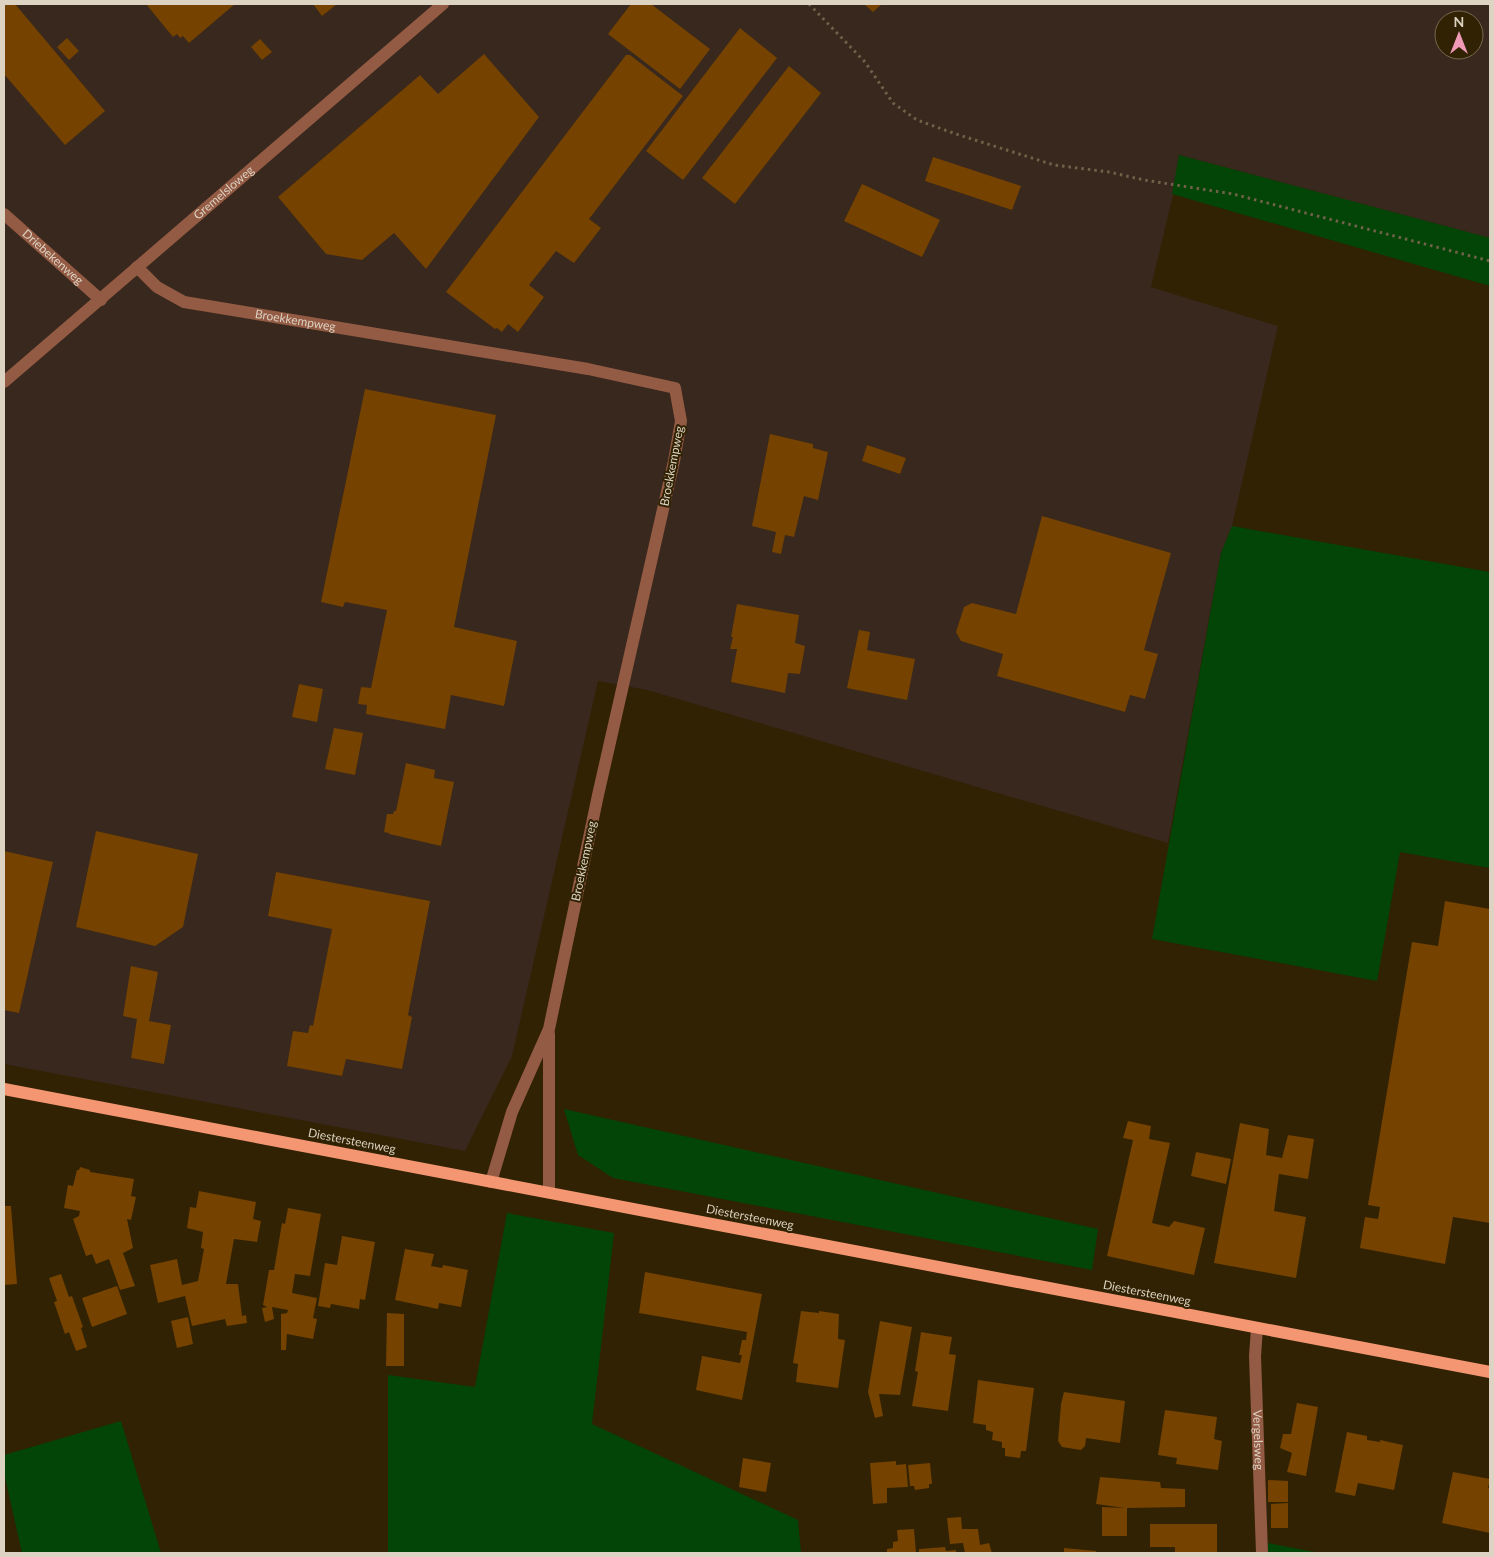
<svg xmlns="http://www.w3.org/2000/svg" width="1494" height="1557" viewBox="0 0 1494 1557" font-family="Lato,sans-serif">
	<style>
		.industrial { fill: #38281d; fill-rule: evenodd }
		.green { fill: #034507 }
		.building { fill: #754200 }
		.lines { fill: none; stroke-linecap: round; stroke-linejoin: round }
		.path { stroke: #6f6249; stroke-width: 3; stroke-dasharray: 2.5 4; stroke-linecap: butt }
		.minor { stroke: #935a44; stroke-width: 12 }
		.major { stroke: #f49671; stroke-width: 12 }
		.labels { text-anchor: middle; stroke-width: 4; stroke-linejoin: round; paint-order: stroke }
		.street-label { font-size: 12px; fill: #dcd3c2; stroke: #302203 }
	</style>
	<rect width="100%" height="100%" fill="#302203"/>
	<path class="industrial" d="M4,4H1490V238L1179,155L1173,195L1151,287L1278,326L1232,526L1221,553L1168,843L647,690L598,681L512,1056L465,1151L4,1064ZM1444,20H1474V50H1444Z"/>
	<g class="green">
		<polygon points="1179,155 1490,238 1490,286 1172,194"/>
		<polygon points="1232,526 1490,572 1490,868 1400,852 1377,981 1152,939 1221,553"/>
		<polygon points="564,1109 1098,1229 1092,1270 613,1178 578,1155"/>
		<polygon points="507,1213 614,1233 592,1424 798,1520 801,1553 388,1553 388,1375 475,1387"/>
		<polygon points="121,1421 161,1553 22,1553 4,1473 4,1455"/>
		<polygon points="1268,1543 1320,1553 1268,1553"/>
	</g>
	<g class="building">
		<polygon points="6,4 15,4 105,111 65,145 4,74 4,5"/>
		<polygon points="146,4 235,4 189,43 183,36 180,38 177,34 173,37"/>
		<polygon points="313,4 337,4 322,16"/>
		<polygon points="631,4 651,4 710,49 680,89 608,34"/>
		<polygon points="864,4 882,4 873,12"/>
		<polygon points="740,28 777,58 683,180 646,151"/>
		<polygon points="67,38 79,51 69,60 57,47"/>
		<polygon points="260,39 272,52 262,60 251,47"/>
		<polygon points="484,54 539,117 426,269 394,233 362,260 326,254 278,197 420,75 438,94"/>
		<polygon points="626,55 630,55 683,96 589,219 601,228 574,263 556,251 529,285 544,297 518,332 508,324 502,332 497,328 495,329 446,292"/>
		<polygon points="789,66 821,93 735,204 702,178"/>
		<polygon points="933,157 1021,186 1012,210 925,181"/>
		<polygon points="862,184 940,220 922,257 844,221"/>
		<polygon points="365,389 496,415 454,627 517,641 504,706 451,695 445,729 366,714 367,705 358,704 361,687 371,688 387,610 345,602 343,607 321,602"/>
		<polygon points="770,434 813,444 813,448 828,452 818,500 804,496 794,537 785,535 781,554 772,552 776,532 752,526"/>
		<polygon points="867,445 906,458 900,474 862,461"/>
		<polygon points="1042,516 1171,553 1144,650 1158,654 1145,699 1130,695 1125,712 997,676 1003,654 961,641 956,632 964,607 972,603 1016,614"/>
		<polygon points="737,604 799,615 795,643 805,646 800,674 788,673 785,693 731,682 737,649 730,649 733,637 731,637"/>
		<polygon points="859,630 870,632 867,650 915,659 907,700 847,688"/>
		<polygon points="299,684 323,689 317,722 292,717"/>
		<polygon points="334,728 363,733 355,775 325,769"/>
		<polygon points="406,763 435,770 434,778 454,782 441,846 389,834 389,833 384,832 387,814 393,814 394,811 396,811"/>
		<polygon points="96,831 198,854 183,927 155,946 76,927"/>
		<polygon points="4,851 53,862 19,1013 4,1010"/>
		<polygon points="276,872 430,901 408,1015 412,1017 402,1069 346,1059 342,1076 287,1066 293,1031 308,1033 310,1025 313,1026 332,929 268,916"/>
		<polygon points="1445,901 1490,909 1490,1223 1453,1217 1445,1264 1360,1248 1365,1217 1378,1219 1380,1207 1368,1205 1412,942 1438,946"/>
		<polygon points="131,966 158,972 149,1021 171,1025 164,1064 131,1058 137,1019 123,1016"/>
		<polygon points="1128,1121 1151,1126 1149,1139 1170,1143 1152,1223 1169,1227 1174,1221 1205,1228 1194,1275 1107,1256 1133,1140 1123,1138"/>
		<polygon points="1240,1123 1269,1129 1266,1155 1282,1158 1288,1135 1314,1139 1308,1179 1279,1174 1274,1211 1306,1217 1296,1278 1214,1263"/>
		<polygon points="1196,1152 1231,1159 1226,1184 1191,1176"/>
		<polygon points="80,1167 90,1170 90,1172 134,1179 131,1196 136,1197 131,1220 127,1219 133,1248 123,1253 135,1286 120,1290 109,1259 96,1264 92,1254 86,1256 73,1219 79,1216 80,1211 64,1208 68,1185 73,1186 77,1170 79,1170"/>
		<polygon points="199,1191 256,1202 253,1219 261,1221 257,1242 234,1239 226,1284 238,1284 242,1316 246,1315 247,1323 227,1326 225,1319 192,1326 185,1296 158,1303 150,1265 177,1259 182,1285 198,1281 204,1249 201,1248 203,1232 187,1228 190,1207 196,1208"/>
		<polygon points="4,1206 11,1206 17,1284 4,1285"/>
		<polygon points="288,1208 321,1214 310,1276 295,1274 292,1293 317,1298 313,1318 317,1319 313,1339 287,1334 286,1350 281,1350 281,1314 287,1313 288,1310 272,1307 274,1319 265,1322 262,1308 267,1307 263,1305 269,1270 274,1270 282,1223 285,1224"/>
		<polygon points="342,1236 375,1242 365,1300 360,1299 359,1309 331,1304 330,1308 318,1306 325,1263 337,1265"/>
		<polygon points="405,1249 434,1254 431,1266 442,1268 443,1265 468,1270 461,1307 439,1303 438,1309 395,1300"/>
		<polygon points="645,1272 762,1294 742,1400 696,1390 702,1356 740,1363 742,1355 739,1355 742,1340 746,1340 747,1332 639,1313"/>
		<polygon points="61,1274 69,1297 72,1296 83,1327 81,1328 87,1347 76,1351 69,1332 65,1334 54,1302 57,1301 49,1278"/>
		<polygon points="117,1286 127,1314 92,1327 82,1298"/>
		<polygon points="801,1311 819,1313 819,1311 839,1314 838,1339 845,1340 838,1388 796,1382 798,1364 793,1363"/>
		<polygon points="387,1313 404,1314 404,1366 386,1366"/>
		<polygon points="188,1317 193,1344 177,1348 171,1321"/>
		<polygon points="880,1321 912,1327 900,1395 879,1394 883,1416 875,1418 868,1392"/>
		<polygon points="921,1332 952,1337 949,1354 956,1355 948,1411 912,1406 918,1372 915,1371"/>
		<polygon points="978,1380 1034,1388 1026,1451 1021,1451 1020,1458 1005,1456 1005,1448 1002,1448 1002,1442 992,1440 993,1432 986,1430 986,1425 973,1423"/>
		<polygon points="1064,1392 1125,1401 1120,1443 1086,1438 1085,1446 1081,1450 1062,1447 1058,1441 1061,1404"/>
		<polygon points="1297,1403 1318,1407 1306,1476 1287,1472 1292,1453 1280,1448 1283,1434 1291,1434"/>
		<polygon points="1165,1410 1217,1417 1214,1439 1222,1441 1218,1470 1176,1464 1177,1458 1158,1455"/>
		<polygon points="1347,1432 1367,1436 1367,1440 1380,1442 1380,1440 1403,1445 1394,1490 1358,1483 1355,1496 1335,1492"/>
		<polygon points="743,1458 771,1463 766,1492 739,1487"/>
		<polygon points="896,1461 896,1465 906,1464 908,1487 887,1488 887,1503 873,1504 870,1463"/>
		<polygon points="930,1463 932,1484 929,1484 929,1488 915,1490 914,1486 910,1486 908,1465"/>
		<polygon points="1453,1472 1490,1479 1488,1488 1490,1488 1490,1533 1442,1523"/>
		<polygon points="1100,1477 1160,1482 1161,1488 1185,1489 1185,1507 1127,1508 1127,1536 1102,1536 1102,1507 1125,1508 1096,1504"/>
		<polygon points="1268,1480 1288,1481 1288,1502 1268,1502"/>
		<polygon points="1288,1503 1288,1528 1271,1528 1271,1504"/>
		<polygon points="961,1517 962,1529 978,1529 980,1545 989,1543 992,1553 965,1553 963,1543 950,1544 947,1518"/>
		<polygon points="1150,1524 1217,1524 1217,1553 1175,1553 1175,1547 1150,1547"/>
		<polygon points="914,1529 916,1553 887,1553 887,1549 893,1548 893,1542 898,1541 897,1530"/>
		<polygon points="945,1547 946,1551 956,1550 956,1553 919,1553 919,1549"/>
		<polygon points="1064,1548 1096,1551 1096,1553 1064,1553"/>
	</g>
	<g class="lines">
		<polyline class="path" points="809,4 865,62 893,103 917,120 956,134 1054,165 1109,172 1144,180 1233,194 1490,261"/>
		<g class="minor">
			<path id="s1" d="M4,214L101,300"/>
			<path id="s2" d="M137,267L157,287L184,302L588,369L675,388L681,421L674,461L598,795L549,1029L512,1112L491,1182"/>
			<path id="s3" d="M4,382L443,4"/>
			<polyline points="549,1192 549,1034"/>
			<path id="s4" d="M1257,1328L1255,1356L1262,1553"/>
		</g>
		<polyline class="major" points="4,1089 1490,1372"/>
	</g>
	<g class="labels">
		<g class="street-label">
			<text dy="4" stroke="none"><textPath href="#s3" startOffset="290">Gremelsloweg</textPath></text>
			<text dy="4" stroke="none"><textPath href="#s1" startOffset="65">Driebekenweg</textPath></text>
			<text dy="4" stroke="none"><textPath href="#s2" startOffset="172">Broekkempweg</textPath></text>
			<text transform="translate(672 466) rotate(-79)" y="4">Broekkempweg</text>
			<text transform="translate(584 861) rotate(-78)" y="4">Broekkempweg</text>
			<text transform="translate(352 1141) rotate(11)" y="4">Diestersteenweg</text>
			<text transform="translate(750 1217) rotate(11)" y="4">Diestersteenweg</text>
			<text transform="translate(1147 1293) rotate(11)" y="4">Diestersteenweg</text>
			<text dy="4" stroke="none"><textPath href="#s4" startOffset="112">Vergelsweg</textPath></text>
		</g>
	</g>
	<rect width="1494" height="1557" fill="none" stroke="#dcd3c2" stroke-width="10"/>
	<g transform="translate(1459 35)"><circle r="24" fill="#302203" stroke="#75694f"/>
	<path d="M0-4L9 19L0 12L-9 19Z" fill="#f09ab7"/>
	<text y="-8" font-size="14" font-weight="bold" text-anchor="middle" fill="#dcd3c2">N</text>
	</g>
</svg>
